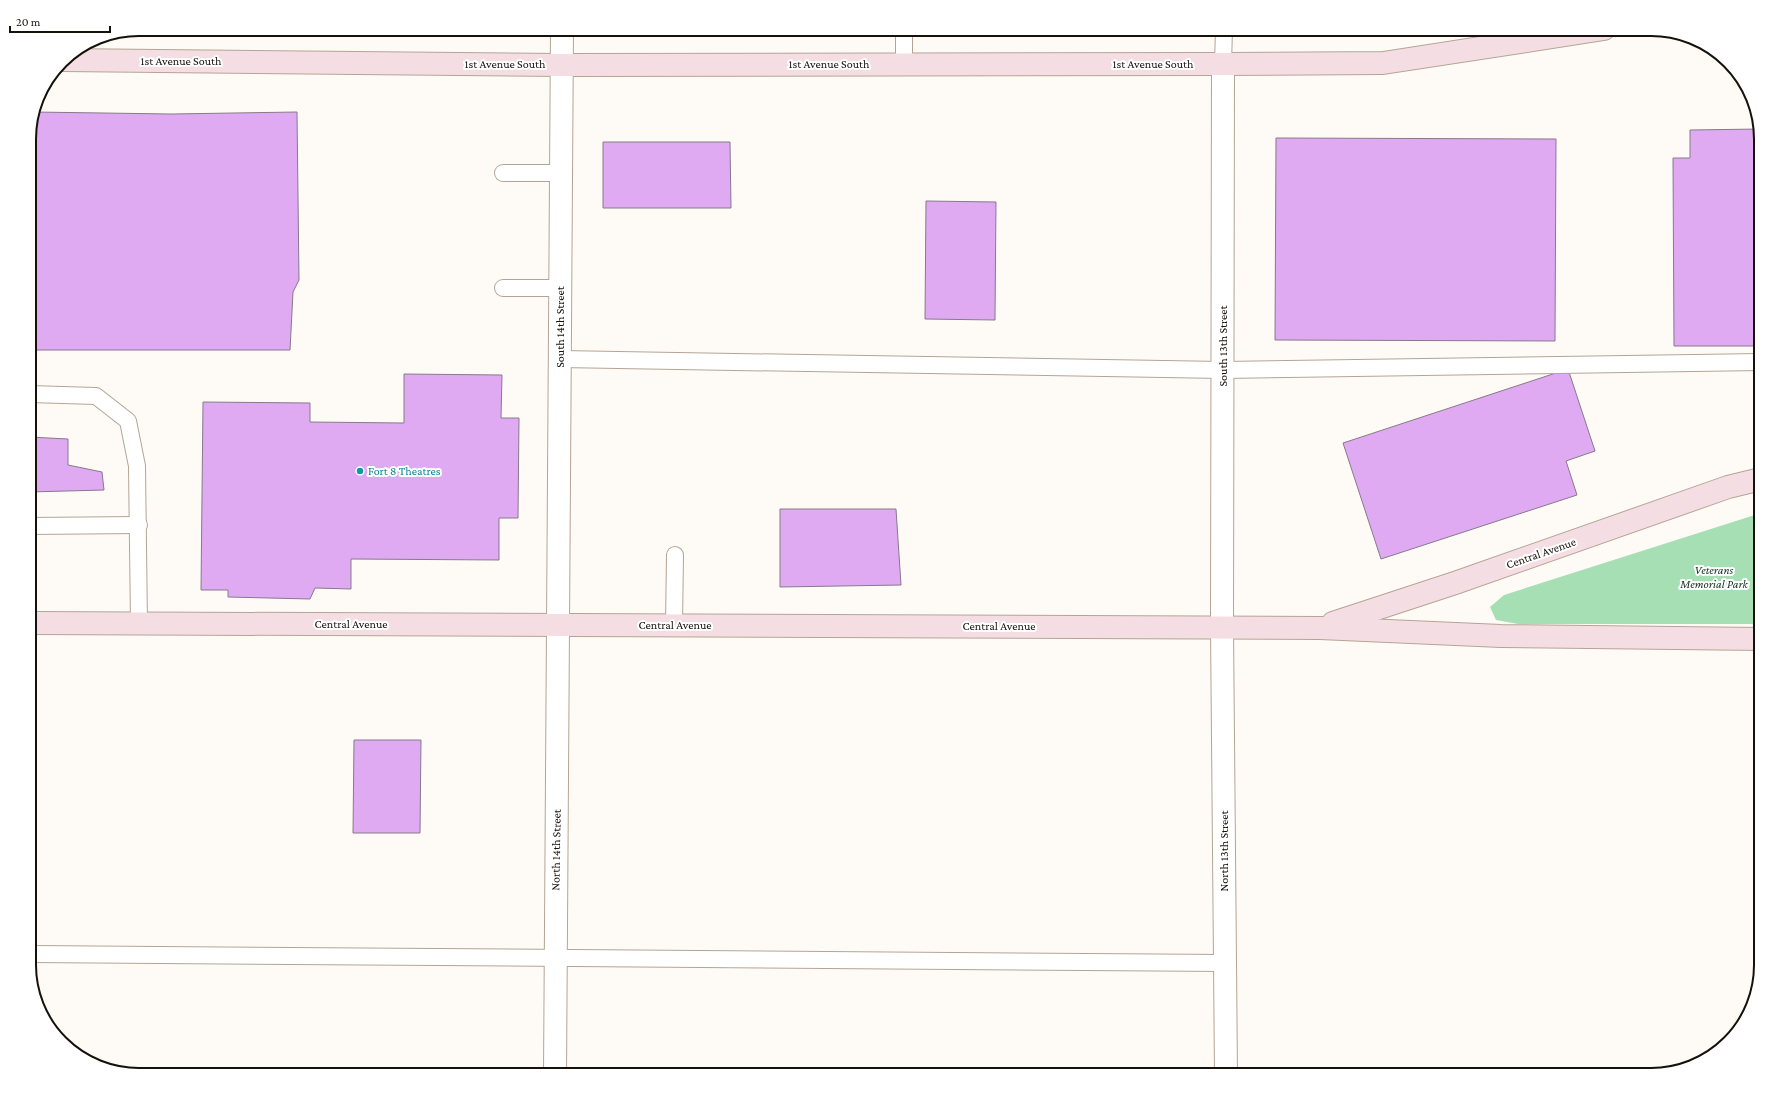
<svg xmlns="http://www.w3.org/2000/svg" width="1790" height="1104" viewBox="0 0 1790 1104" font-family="'Crimson Pro',serif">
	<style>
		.green { fill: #a7dfb5 }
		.building { fill: #dfaaf1; stroke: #867a8b }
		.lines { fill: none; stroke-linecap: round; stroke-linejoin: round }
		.lane-casing { stroke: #b5a495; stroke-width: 18 }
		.street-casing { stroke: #b5a495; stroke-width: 24 }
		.secondary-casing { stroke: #b5a495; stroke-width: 24 }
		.lane { stroke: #fff; stroke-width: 16 }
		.street { stroke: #fff; stroke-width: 22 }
		.secondary { stroke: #f5dee3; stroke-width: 22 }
		.culture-dot { fill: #0f9aa8; stroke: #fff; stroke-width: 1.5 }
		.labels { text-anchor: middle; stroke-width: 4; stroke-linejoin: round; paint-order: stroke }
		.street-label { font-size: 12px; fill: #17110c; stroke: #fff }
		.culture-label { font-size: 12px; fill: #0d838f; stroke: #fff; text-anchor: start }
		.park-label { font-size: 12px; font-style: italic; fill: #11321c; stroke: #fff }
		.rim { fill: none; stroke: #17110c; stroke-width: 2 }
	</style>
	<rect width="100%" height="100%" fill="#fefbf7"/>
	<polygon class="green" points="1761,513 1761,624 1518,624 1496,620 1490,607 1504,595"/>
	<g class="building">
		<polygon points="34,112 171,114 297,112 299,280 293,292 290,350 29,350 29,132"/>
		<polygon points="1760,129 1761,346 1674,346 1673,158 1690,158 1690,130"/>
		<polygon points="1276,138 1556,139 1555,341 1275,340"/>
		<polygon points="603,142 730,142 731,208 603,208"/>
		<polygon points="926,201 996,202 995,320 925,319"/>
		<polygon points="1568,369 1595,451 1566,461 1577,495 1381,559 1343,443"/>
		<polygon points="404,374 502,375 501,418 519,418 518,518 499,518 499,560 351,559 351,589 315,588 310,599 228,597 228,590 201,590 203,402 310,403 310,422 404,423"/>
		<polygon points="29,437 68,439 68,465 102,472 104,490 29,492"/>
		<polygon points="780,509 896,509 901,585 780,587"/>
		<polygon points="354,740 421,740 420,833 353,833"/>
	</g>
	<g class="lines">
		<defs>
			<g id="lane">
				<polyline points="904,29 904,64"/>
				<polyline points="1223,64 1224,29"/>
				<polyline points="503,173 561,173"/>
				<polyline points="503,288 561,288"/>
				<polyline points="560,359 1223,370 1761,362"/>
				<polyline points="29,394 96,396 128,421 137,466 139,624"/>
				<polyline points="29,526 139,525"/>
				<polyline points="674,625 675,555"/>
				<polyline points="29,954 1225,963"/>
			</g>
			<g id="street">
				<polyline points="1223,64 1222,627 1226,1075"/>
				<polyline points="555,1075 562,29"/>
			</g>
			<g id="secondary">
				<polyline points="62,60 562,65 1223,64 1383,63 1604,29"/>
				<polyline points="29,623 1320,628 1501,636 1761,639"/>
				<polyline points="1333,623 1455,583 1728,487 1761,479"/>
			</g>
		</defs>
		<use href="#lane" class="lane-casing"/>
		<use href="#street" class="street-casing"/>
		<use href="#secondary" class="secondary-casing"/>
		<use href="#lane" class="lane"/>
		<use href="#street" class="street"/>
		<use href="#secondary" class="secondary"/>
	</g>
	<circle class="culture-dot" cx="360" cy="471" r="4"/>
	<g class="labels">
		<g class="street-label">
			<text x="181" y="65">1st Avenue South</text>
			<text x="505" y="68">1st Avenue South</text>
			<text x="829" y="68">1st Avenue South</text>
			<text x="1153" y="68">1st Avenue South</text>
			<text transform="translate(560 327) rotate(-90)" y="4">South 14th Street</text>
			<text transform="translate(1223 346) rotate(-90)" y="4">South 13th Street</text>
			<text transform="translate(1541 553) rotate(-19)" y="4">Central Avenue</text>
			<text x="351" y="628">Central Avenue</text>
			<text x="675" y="629">Central Avenue</text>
			<text x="999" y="630">Central Avenue</text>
			<text transform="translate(556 850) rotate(-89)" y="4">North 14th Street</text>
			<text transform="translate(1224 851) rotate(-90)" y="4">North 13th Street</text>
		</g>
		<g class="culture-label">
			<text x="368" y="475">Fort 8 Theatres</text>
		</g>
		<g class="park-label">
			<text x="1714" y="574">Veterans<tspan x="1714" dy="14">Memorial Park</tspan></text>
		</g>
	</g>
	<path d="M0 0H1790V1104H0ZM139 36H1651A103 103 0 0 1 1754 139V965A103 103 0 0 1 1651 1068H139A103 103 0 0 1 36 965V139A103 103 0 0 1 139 36Z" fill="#fff" fill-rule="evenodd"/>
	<path class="rim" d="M139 36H1651A103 103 0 0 1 1754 139V965A103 103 0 0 1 1651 1068H139A103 103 0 0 1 36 965V139A103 103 0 0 1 139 36Z"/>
	<path d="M10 26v6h100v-6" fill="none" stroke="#17110c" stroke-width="2"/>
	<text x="16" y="26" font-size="12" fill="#17110c" stroke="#ffffff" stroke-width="3" paint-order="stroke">20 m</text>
</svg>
